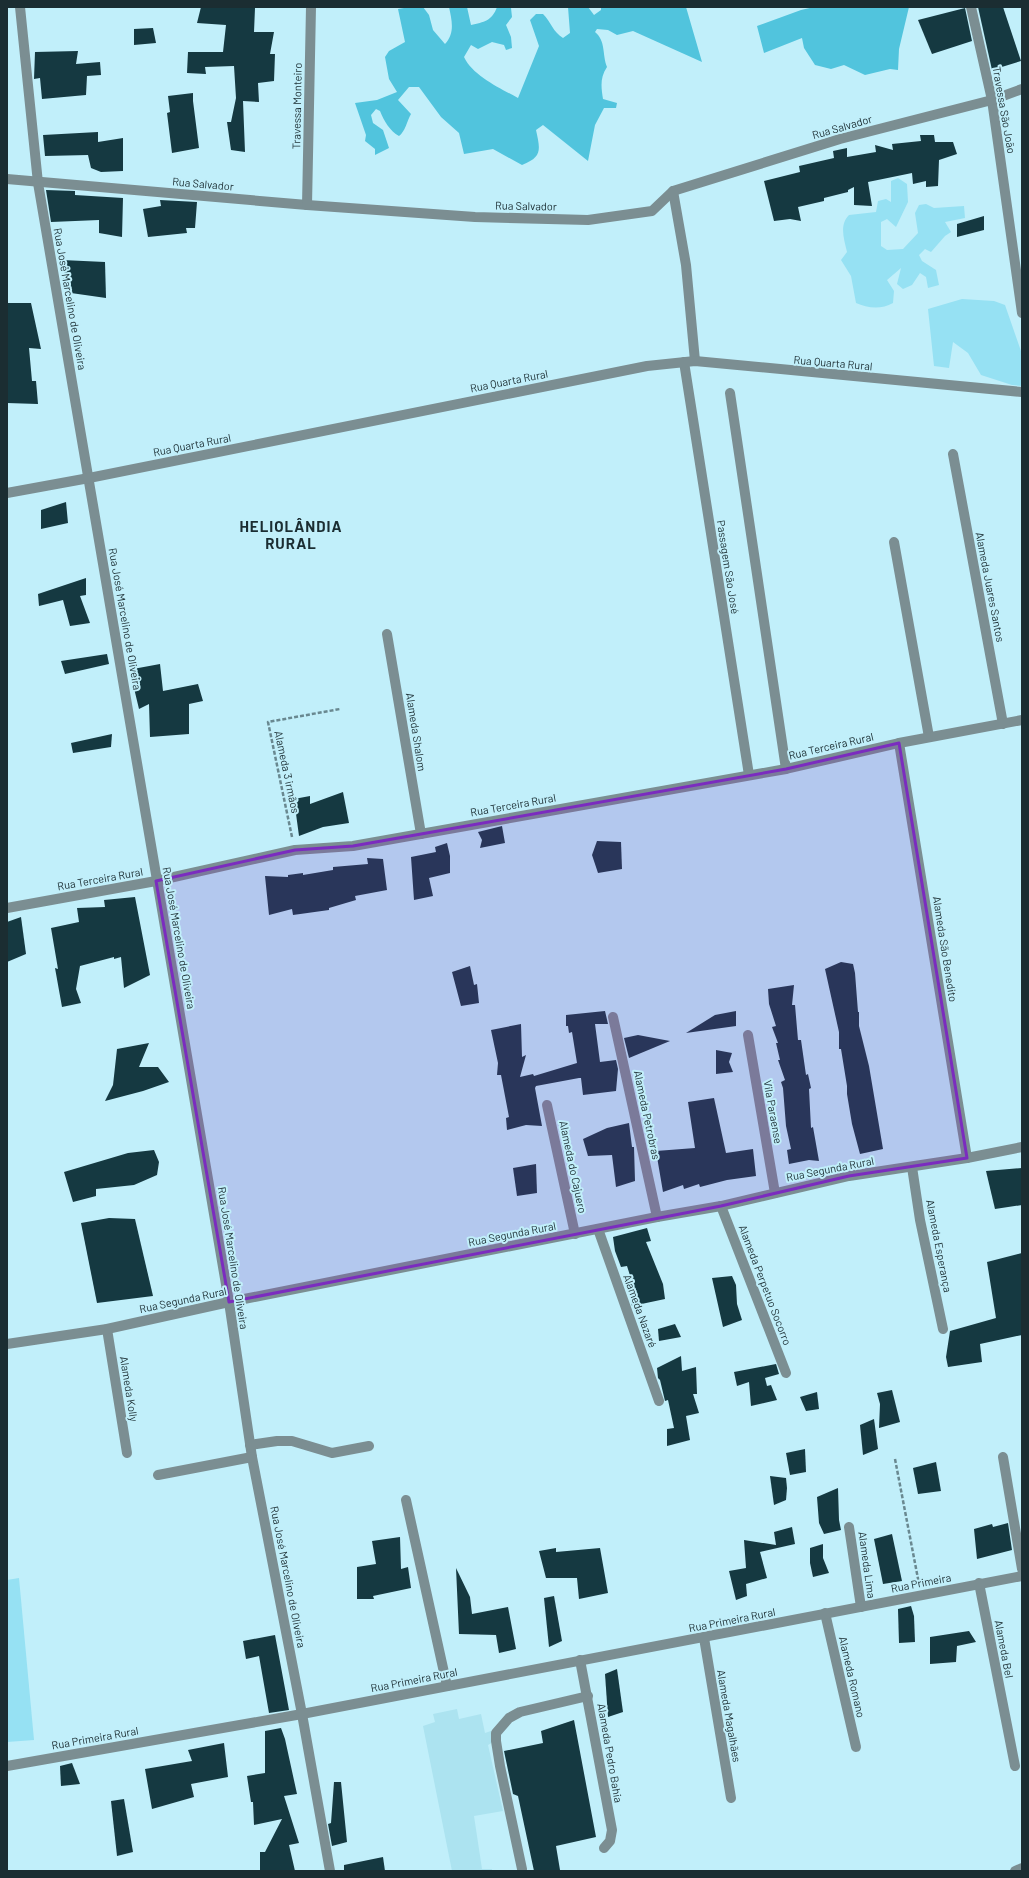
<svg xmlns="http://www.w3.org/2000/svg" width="1029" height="1878" viewBox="0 0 1029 1878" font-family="Barlow,sans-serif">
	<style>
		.built { fill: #ace3f0 }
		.green { fill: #96e1f3 }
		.forest { fill: #51c4dd }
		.building { fill: #153941 }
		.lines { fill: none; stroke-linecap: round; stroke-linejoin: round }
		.path { stroke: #698890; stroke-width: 2.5; stroke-dasharray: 4 2; stroke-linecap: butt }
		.minor { stroke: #7b8e92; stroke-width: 10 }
		.marked { fill: #7b2cbf; fill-opacity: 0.2; stroke: #7b2cbf; stroke-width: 3; stroke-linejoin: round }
		.labels { text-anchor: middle; stroke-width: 4; stroke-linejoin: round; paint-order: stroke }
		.street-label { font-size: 11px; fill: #1b2d32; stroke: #c1effa }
		.district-label { font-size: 15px; font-weight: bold; letter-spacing: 1px; fill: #1b2d32; stroke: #c1effa }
	</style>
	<rect width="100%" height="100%" fill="#c1effa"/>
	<polygon class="built" points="457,1709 459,1719 481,1714 485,1733 491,1731 493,1742 488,1745 503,1811 474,1816 482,1869 492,1869 492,1871 452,1871 423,1726 435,1722 433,1714"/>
	<g class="green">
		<path d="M898,178L907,184L908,202L896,227L887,219L881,222V246L887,250L903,249L918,233L915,213L919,205L926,204L934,208L964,206L965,218L945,222L951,232L945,236L931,252L925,249L919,255L922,261L936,270L939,285L928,288L926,277L920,273L912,285L903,289L897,284L901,268L887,280L894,291L893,303C881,310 867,308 856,303L851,276L841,260L847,252C844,239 839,225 849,215L876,212L878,201L886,199L891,202V181Z"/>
		<polygon points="962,299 994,301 1005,305 1022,354 1022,386 1012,385 981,375 968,353 953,342 949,368 934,366 928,309"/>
		<polygon points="19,1578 34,1740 7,1742 7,1580"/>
	</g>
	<g class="forest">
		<path d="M410,7H423L429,15L433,30L445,44C455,33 452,21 449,7H467L471,25C484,22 492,21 497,7L511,8L512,17L506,25L511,37L512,48L506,50L504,45L492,42L478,49L471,45L464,57C473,76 500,88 518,98L539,46L530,20L536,14H543C551,22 553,32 563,38L570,33L568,7H588L594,15L601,10V7H686L702,62L633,31L617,35L608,30L597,29L595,32C606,41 602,54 607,67C600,77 601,87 603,99L617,103L616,108H604L595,125L588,161L543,125L536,130C540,149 543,157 522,165L493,149L464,154L459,133L441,117L419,87H409L398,100L411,114C407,121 405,132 399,136C390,131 384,121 380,111L376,109L371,115L373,123L383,130L389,148L375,155V149L365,141L366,135L355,103L377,100L397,92L389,79L385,57L389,51L405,42L398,9Z"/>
		<polygon points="814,7 909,7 899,49 898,70 890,69 865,75 844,65 831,69 815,65 804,48 802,38 764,53 757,26 801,10"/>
	</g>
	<g class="building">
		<polygon points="201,7 255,8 254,32 274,32 270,54 275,54 274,81 258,83 259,102 243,101 245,152 231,150 227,122 231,122 236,98 234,66 205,67 206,74 187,73 188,52 223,52 226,25 197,23"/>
		<polygon points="978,7 1003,7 1021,61 992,70"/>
		<polygon points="965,8 972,41 932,54 918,20"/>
		<polygon points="153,28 156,43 134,45 134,29"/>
		<polygon points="78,51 76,64 100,62 101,75 87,76 86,95 42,99 40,78 34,79 35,52"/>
		<polygon points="193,93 193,101 199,148 172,153 167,113 170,112 168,96"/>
		<polygon points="98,132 98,142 123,138 123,171 101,172 91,168 88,155 45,156 43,135"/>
		<polygon points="920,135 934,135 935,142 953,142 957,154 939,160 938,186 926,187 926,181 913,184 912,173 868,182 872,206 854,205 854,187 848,190 848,192 824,198 824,201 798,207 801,221 790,219 774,221 764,181 800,172 799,166 834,158 833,151 847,148 847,157 876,152 875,145 893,150 892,144 921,141"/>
		<polygon points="46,190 75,191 75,195 123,198 122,237 99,233 99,220 51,222"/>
		<polygon points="160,200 197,202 195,228 186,228 187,233 148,237 143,209 161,206"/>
		<polygon points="984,216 984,230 957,237 957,224"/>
		<polygon points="62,260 105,262 106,298 64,292"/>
		<polygon points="7,303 31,303 41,349 29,348 32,381 36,381 38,404 7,403"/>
		<polygon points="66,502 68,523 41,529 41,510"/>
		<polygon points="86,578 86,595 80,596 90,623 70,626 63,600 39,606 38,594"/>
		<polygon points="107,654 109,664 65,674 61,661"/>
		<polygon points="160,664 163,691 198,684 203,701 189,704 189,734 150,737 149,704 139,709 133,684 133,669"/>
		<polygon points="112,734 111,747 73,753 71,743"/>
		<polygon points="343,792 349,823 323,827 299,836 294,799 310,796 310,804"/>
		<polygon points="502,826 505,843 480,848 482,840 478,832"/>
		<polygon points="597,841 621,842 622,869 598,873 592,855"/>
		<polygon points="447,843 450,856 450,873 429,878 433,896 414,900 411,857 436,852 435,847"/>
		<polygon points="367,858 383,859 387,890 355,896 356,900 329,908 329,910 293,915 292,909 269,915 265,876 288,877 288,875 303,873 303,875 333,870 333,867 368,864"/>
		<polygon points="135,897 150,975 124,988 121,957 114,959 114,957 80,966 76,989 81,1003 62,1007 55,968 58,969 51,928 79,922 77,908 105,907 104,900"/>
		<polygon points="21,917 26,954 7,962 7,922"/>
		<polygon points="841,962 853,964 855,973 858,1012 859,1012 859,1026 869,1066 883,1149 860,1154 852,1124 847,1094 847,1086 841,1049 839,1049 839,1032 825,969"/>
		<polygon points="470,966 474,985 477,984 479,1003 461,1006 452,972"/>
		<polygon points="794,985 792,1005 795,1005 798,1040 801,1040 806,1075 808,1074 811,1088 809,1089 811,1128 813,1127 819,1161 809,1160 789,1164 787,1150 791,1149 786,1126 783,1088 781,1082 785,1080 778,1060 780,1060 776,1043 778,1043 772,1027 776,1026 769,1004 768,989"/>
		<polygon points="605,1011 608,1024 595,1024 600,1062 616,1060 618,1069 616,1091 583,1095 581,1078 579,1078 536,1086 535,1088 542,1126 526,1125 507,1130 506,1118 509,1117 501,1075 497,1075 498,1063 491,1030 521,1024 522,1057 526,1055 520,1077 533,1074 534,1076 577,1063 572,1032 569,1033 568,1026 566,1026 566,1015"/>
		<polygon points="736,1011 736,1026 686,1033 715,1015"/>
		<polygon points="638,1035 670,1041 629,1058 624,1038"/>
		<polygon points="149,1043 139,1067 158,1067 169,1082 143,1091 105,1101 113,1085 117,1049"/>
		<polygon points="716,1050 732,1053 729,1062 733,1072 716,1074"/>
		<polygon points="714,1098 726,1153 753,1149 756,1176 727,1180 700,1187 699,1184 684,1189 683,1185 663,1192 656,1151 695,1148 688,1102"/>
		<polygon points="629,1123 632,1147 634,1147 635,1181 616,1187 612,1155 588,1156 583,1139 607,1128"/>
		<polygon points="154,1150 159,1162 157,1175 134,1185 96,1189 96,1196 73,1202 64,1172 128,1153"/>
		<polygon points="536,1164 537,1193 517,1196 513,1168"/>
		<polygon points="1022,1168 1022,1205 995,1209 986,1171"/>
		<polygon points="109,1218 135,1219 153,1296 97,1303 81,1223"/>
		<polygon points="647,1228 651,1241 646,1242 663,1284 665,1299 632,1306 629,1292 635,1291 627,1266 621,1267 615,1251 613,1237"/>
		<polygon points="1022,1253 1022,1335 980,1344 982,1362 948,1367 946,1357 950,1331 996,1318 987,1262"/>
		<polygon points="732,1276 736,1285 737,1304 742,1320 723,1327 712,1278"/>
		<polygon points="675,1324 681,1337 659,1341 658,1329"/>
		<polygon points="681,1356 682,1371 696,1367 697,1394 693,1394 699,1413 686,1416 690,1440 667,1446 667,1429 674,1428 668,1400 665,1401 660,1380 658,1378 657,1368"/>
		<polygon points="776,1364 779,1374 765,1378 767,1386 771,1385 777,1400 751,1406 749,1382 737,1386 734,1372"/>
		<polygon points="892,1390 900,1422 879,1428 880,1404 877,1393"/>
		<polygon points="817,1392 819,1409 806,1411 800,1397"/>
		<polygon points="874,1419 878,1449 863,1455 860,1425"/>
		<polygon points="805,1449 806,1472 790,1475 786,1453"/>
		<polygon points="936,1462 941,1491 918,1494 913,1468"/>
		<polygon points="770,1476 786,1478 787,1488 786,1500 774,1505"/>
		<polygon points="838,1488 839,1520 841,1530 824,1534 819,1523 817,1497"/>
		<polygon points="1008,1523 1012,1550 977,1559 974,1529 992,1524 993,1527"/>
		<polygon points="792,1527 795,1544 760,1552 767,1578 746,1584 747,1596 736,1600 729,1571 746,1568 744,1540 776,1545 774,1532"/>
		<polygon points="892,1534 902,1581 883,1584 874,1539"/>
		<polygon points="400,1537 401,1569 408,1567 411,1588 373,1596 374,1599 357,1599 357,1567 376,1564 372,1541"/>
		<polygon points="823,1544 823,1558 829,1573 813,1577 810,1563 810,1548"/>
		<polygon points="556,1548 556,1552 600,1548 608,1593 579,1599 577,1578 546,1578 539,1551"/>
		<polygon points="456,1568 470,1597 472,1614 508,1607 516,1649 499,1653 496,1635 459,1634"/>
		<polygon points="554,1596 562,1641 549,1647 544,1598"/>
		<polygon points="911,1606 914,1616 915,1642 899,1643 898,1609"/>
		<polygon points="969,1631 976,1642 957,1646 956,1662 930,1664 930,1637"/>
		<polygon points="275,1635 289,1710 269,1713 259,1656 246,1659 243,1641"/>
		<polygon points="617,1669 623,1712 608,1717 605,1674"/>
		<polygon points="574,1720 596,1837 556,1846 560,1870 534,1871 518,1796 513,1794 504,1751 543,1743 541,1731"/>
		<polygon points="281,1728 285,1739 297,1794 284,1796 299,1843 289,1845 295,1871 260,1871 260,1852 265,1852 282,1819 254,1825 253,1802 251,1802 247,1776 265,1773 265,1731"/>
		<polygon points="224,1743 228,1777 191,1784 194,1797 152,1809 145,1769 192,1761 188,1750"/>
		<polygon points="72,1763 80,1784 61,1786 60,1766"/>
		<polygon points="334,1782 341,1782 347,1842 332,1846 328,1824 331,1823"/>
		<polygon points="124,1799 133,1852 117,1856 111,1801"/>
		<polygon points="383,1857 385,1871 344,1871 344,1865"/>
	</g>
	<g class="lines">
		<g class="path">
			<polyline points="292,837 268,722 340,709"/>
			<polyline points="895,1459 919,1584"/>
		</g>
		<g class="minor">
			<polyline points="20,7 38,183 229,1302 252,1457 302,1714 330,1871"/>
			<polyline points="971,7 992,100 1022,313"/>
			<polyline points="7,179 307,205 475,217 588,220 652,211 673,191 840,139 992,100 1022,89"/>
			<polyline points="673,191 686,265 695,361"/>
			<polyline points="307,205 311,7"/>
			<polyline points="684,362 749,775"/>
			<polyline points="730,393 786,769"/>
			<polyline points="953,454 1003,724"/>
			<polyline points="7,493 89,478 647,366 695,361 1022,392"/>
			<polyline points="894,542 929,737"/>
			<polyline points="387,634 421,834"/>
			<polyline points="899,743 967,1158"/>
			<polyline points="7,908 156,881 295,850 353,846 786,769 899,743 1022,720"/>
			<polyline points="613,1017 657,1217"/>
			<polyline points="748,1035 775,1193"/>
			<polyline points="547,1105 575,1234"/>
			<polyline points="912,1167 920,1220 943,1329"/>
			<polyline points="721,1206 786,1373"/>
			<polyline points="598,1229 659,1401"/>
			<polyline points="107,1329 127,1453"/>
			<polyline points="7,1344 107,1329 229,1302 657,1217 721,1206 849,1176 967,1158 1022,1147"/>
			<polyline points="250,1445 277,1441 292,1441 332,1453 369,1446"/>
			<polyline points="1003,1457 1022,1569"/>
			<polyline points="158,1475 252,1457"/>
			<polyline points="406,1500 447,1686"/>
			<polyline points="849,1527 861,1607"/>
			<polyline points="979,1583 1015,1766"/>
			<polyline points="825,1613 856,1747"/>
			<polyline points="704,1638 731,1798"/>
			<polyline points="580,1660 612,1830 610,1841 604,1848"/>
			<polyline points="7,1766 302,1714 1022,1576"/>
			<polyline points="522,1869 500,1766 496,1741 496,1733 509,1718 520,1712 588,1696"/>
			<polyline points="1015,1871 1022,1868"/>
		</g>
	</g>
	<path class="marked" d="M899,743L967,1158L849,1176L721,1206L229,1302L156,881L295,850L353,846L421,834L786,769Z"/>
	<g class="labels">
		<g class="street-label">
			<text transform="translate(297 106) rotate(-89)" y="4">Travessa Monteiro</text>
			<text transform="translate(1004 110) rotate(80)" y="4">Travessa São João</text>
			<text transform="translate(842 127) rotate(-16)" y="4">Rua Salvador</text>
			<text transform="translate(203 184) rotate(5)" y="4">Rua Salvador</text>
			<text transform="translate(526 206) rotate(1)" y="4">Rua Salvador</text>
			<text transform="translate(70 299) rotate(80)" y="4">Rua José Marcelino de Oliveira</text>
			<text transform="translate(833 363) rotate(5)" y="4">Rua Quarta Rural</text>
			<text transform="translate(509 381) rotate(-11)" y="4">Rua Quarta Rural</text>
			<text transform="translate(192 445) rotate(-11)" y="4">Rua Quarta Rural</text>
			<text transform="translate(728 567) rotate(81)" y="4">Passagem São José</text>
			<text transform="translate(990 587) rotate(79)" y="4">Alameda Juares Santos</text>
			<text transform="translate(125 619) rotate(80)" y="4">Rua José Marcelino de Oliveira</text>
			<text transform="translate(416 732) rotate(81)" y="4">Alameda Shalom</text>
			<text transform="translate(831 746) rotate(-13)" y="4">Rua Terceira Rural</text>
			<text transform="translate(287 772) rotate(78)" y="4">Alameda 3 irmãos</text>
			<text transform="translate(513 805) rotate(-10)" y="4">Rua Terceira Rural</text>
			<text transform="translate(100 879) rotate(-10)" y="4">Rua Terceira Rural</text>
			<text transform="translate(179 938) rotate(80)" y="4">Rua José Marcelino de Oliveira</text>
			<text transform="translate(945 949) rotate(81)" y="4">Alameda São Benedito</text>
			<text transform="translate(773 1112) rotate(80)" y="4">Vila Paraense</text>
			<text transform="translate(647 1115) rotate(78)" y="4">Alameda Petrobras</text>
			<text transform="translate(573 1167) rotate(78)" y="4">Alameda do Cajuero</text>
			<text transform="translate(830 1169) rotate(-11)" y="4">Rua Segunda Rural</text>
			<text transform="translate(512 1234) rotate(-11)" y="4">Rua Segunda Rural</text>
			<text transform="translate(939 1246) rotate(79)" y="4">Alameda Esperança</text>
			<text transform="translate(233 1258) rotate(81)" y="4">Rua José Marcelino de Oliveira</text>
			<text transform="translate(765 1285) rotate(69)" y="4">Alameda Perpetuo Socorro</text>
			<text transform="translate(183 1300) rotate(-12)" y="4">Rua Segunda Rural</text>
			<text transform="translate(640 1311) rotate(70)" y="4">Alameda Nazaré</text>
			<text transform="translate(129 1389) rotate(81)" y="4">Alameda Kolly</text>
			<text transform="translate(867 1565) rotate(82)" y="4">Alameda Lima</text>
			<text transform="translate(288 1577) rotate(79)" y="4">Rua José Marcelino de Oliveira</text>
			<text transform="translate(921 1583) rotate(-11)" y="4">Rua Primeira</text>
			<text transform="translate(732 1620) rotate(-11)" y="4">Rua Primeira Rural</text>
			<text transform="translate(1004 1649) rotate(79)" y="4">Alameda Bel</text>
			<text transform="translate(852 1677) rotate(77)" y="4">Alameda Romano</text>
			<text transform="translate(414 1680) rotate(-11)" y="4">Rua Primeira Rural</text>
			<text transform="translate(729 1716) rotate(80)" y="4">Alameda Magalhães</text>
			<text transform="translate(95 1738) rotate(-10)" y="4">Rua Primeira Rural</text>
			<text transform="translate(610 1753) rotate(80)" y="4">Alameda Pedro Bahia</text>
		</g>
		<g class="district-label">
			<text x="291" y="532">HELIOLÂNDIA<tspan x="291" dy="17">RURAL</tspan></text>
		</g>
	</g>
	<rect width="1029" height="1878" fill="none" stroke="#1b2d32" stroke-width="16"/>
</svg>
